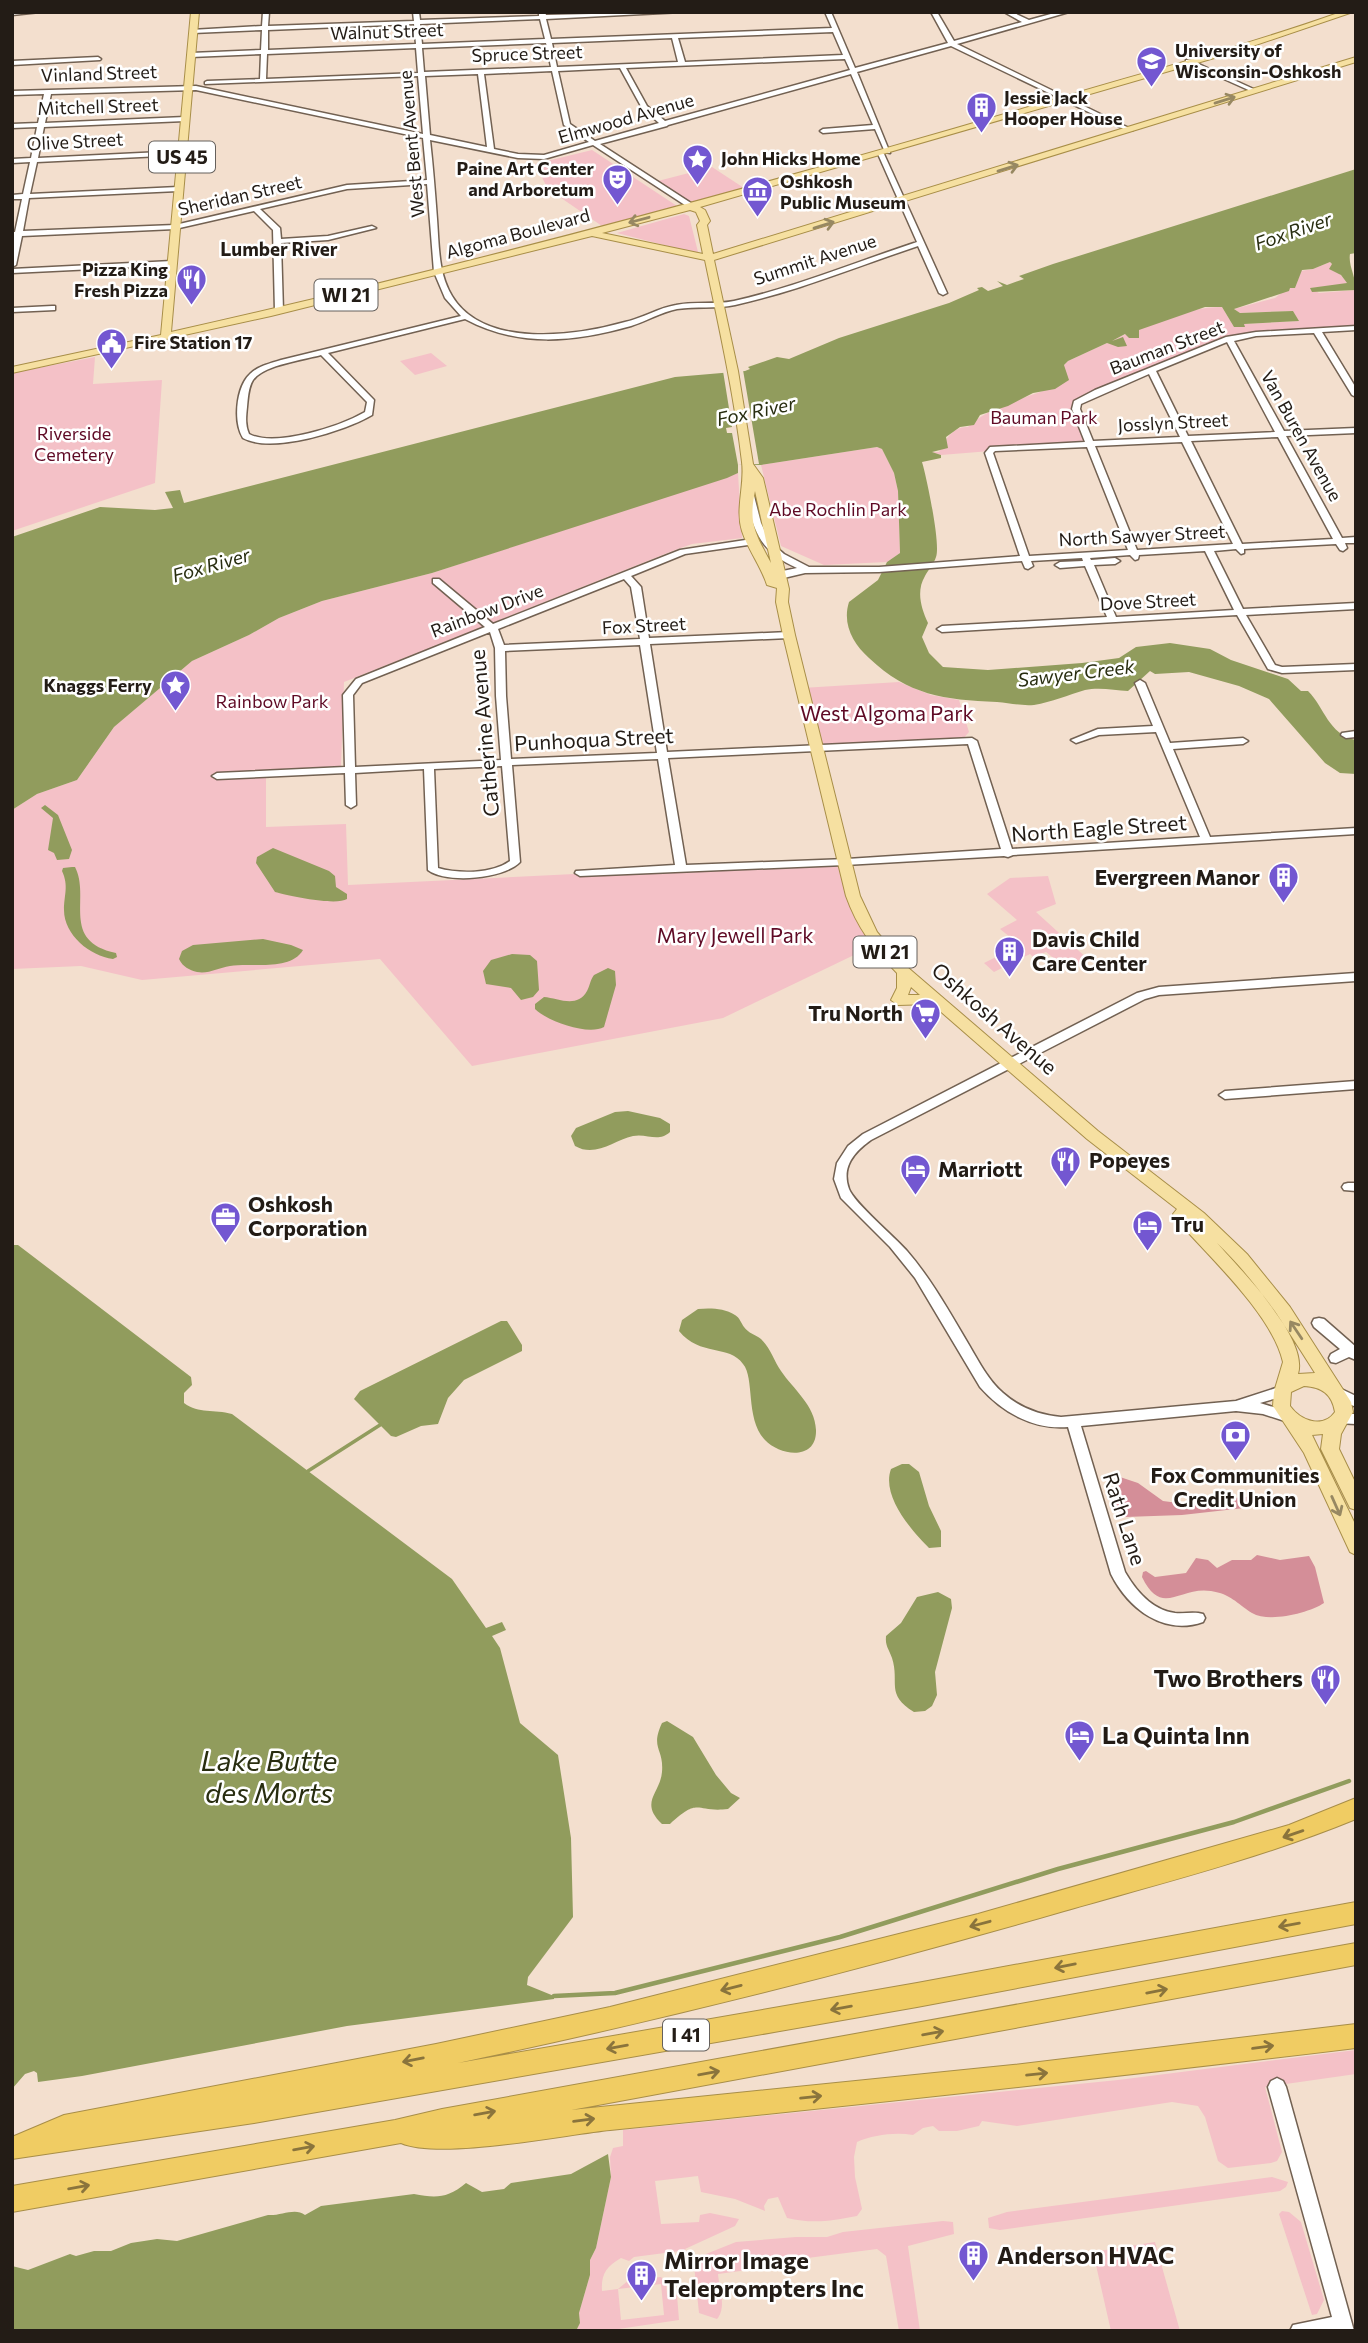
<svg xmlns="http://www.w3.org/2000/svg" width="1368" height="2343" viewBox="0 0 1368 2343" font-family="Commissioner,sans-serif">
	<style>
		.green { fill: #f4c1c7; fill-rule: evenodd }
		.forest { fill: #d48e98 }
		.water { fill: #919c5d }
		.pier { fill: #f3dfce }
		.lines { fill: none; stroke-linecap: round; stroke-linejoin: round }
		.stream-far1 { stroke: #919c5d; stroke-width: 3.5 }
		.stream { stroke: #919c5d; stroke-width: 4.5 }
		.minor-casing { stroke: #726152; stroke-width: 3 }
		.major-casing { stroke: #a88e48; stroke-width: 2 }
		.highway-casing { stroke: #a88e48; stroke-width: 2 }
		.minor { fill: #fff; fill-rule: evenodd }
		.major { fill: #f6e0a1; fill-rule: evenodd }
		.highway { fill: #f0cc63; fill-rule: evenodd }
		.oneway { stroke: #978862 }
		.oneway2 { stroke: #8a743c }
		.labels { text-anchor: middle; stroke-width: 5; stroke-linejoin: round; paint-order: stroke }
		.far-street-label { font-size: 18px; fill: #231c16; stroke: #fff }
		.far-poi-label { font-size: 18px; font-weight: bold; fill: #231c16; stroke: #fff; text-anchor: start }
		.far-park-label { font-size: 18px; fill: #5f0a25; stroke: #fff }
		.shield { fill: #fff; stroke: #65605c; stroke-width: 2 }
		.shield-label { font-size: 19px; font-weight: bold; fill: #231c16 }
		.far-water-label { font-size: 19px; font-style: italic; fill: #282d10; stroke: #fff }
		.far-neighbourhood-label { font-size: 19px; font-weight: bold; fill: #231c16; stroke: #fff }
		.park-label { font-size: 21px; fill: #5f0a25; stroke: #fff }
		.street-label { font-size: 21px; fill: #231c16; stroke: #fff }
		.poi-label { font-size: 21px; font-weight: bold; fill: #231c16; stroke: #fff; text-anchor: start }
		.near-poi-label { font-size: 24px; font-weight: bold; fill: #231c16; stroke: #fff; text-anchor: start }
		.near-water-label { font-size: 28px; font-style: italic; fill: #282d10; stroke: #fff }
	</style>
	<rect width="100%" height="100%" fill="#f3dfce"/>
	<g class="green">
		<polygon points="592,150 677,206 602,226 548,189 535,164"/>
		<polygon points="712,167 747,190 694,204 658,181"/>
		<polygon points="684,214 689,216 698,252 695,253 617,233"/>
		<path d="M1330,262L1348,284L1311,288L1319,293L1356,290V328L1237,337L1077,403L1088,443L941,455L931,452H939C945,439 954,426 968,427C992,403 1039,396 1068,380L1064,365L1068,361L1107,343L1124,346L1111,341C1143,326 1185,307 1222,307L1234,327L1244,324L1298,321L1293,311L1240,313L1234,309L1275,298L1289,287L1295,288L1301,271L1313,269Z"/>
		<polygon points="431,353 447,366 415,375 400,361"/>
		<polygon points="95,357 93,384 162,380 155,483 12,531 12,373"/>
		<polygon points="877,447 882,449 894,473 898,491 900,553 887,562 824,565 781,546 761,465"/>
		<polygon points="738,473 742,538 692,544 675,550 344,682 341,766 336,769 266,772 266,827 346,824 348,885 844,861 877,944 723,1018 472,1066 380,959 142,980 81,966 12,969 12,810 37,794 77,780 114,727 192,661 249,635 279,618 322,601 432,573"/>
		<polygon points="899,682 931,695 959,700 969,732 961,741 817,749 802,688"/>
		<polygon points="1048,876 1056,904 1036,912 1089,960 1068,970 1046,952 1033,957 1030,954 994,972 984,963 1020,945 1000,929 1017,920 987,894 1010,878"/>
		<path d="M1356,2050V2074L1265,2087L1282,2152L1277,2161L1271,2163L1228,2168L1218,2161L1205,2117L1198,2106L1172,2102L1017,2126L982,2121L979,2126L957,2131H939L933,2126L923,2128L913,2135C895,2132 873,2135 857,2142L854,2157L855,2177L862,2209L857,2216C832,2221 812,2224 787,2218L778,2197L768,2199L764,2206L765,2211L735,2199L701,2192L698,2176L655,2181L661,2224L699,2222L700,2215L710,2213L739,2219L735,2226L685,2249L691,2260L736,2242L796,2237H827L843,2232L943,2221L953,2222L954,2234L908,2246L920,2331H899L886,2256L877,2249L792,2260L791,2264L718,2274C719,2288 727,2307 717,2319L699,2313L694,2265L680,2251L634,2257L629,2261L621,2258C606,2267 601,2274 602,2291L618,2289L629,2280L661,2277L666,2282L667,2295H677L679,2320L605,2331H576L580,2323L579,2313L590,2275V2260L596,2248L611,2177L610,2157L613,2148L623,2146V2130L1118,2080ZM661,2284L664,2315L621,2320L618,2289Z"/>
		<polygon points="1272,2177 1288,2182 1286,2187 1280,2191 1000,2230 989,2228 988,2218 1007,2212"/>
		<polygon points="1282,2211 1289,2212 1301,2222 1324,2300 1317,2314 1312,2315 1279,2214"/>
		<polygon points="1155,2242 1180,2331 1111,2331 1093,2252"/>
	</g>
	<g class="forest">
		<path d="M1120,1477L1138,1483L1163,1501L1178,1503L1256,1496L1265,1501L1262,1506L1182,1515L1125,1517C1112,1507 1109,1490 1120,1477Z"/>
		<path d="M1257,1555L1280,1560L1309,1556L1315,1567L1324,1603C1309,1613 1269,1623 1252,1613C1236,1603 1231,1594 1211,1591C1179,1586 1162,1618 1142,1577L1143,1572L1146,1571L1155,1577L1186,1573L1196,1558L1208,1560L1217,1568L1232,1560H1251Z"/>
	</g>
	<g class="water">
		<path d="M1356,169V253L1350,254C1348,265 1356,277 1356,290L1312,292L1310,288L1347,283L1341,275L1329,269L1332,264L1330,262L1313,269L1302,270L1295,288H1290L1289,291L1234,309L1240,313L1293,311L1299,321L1244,324L1245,327H1234L1222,307H1205L1139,330V338H1129L1125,334L1112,341L1123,337L1127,346L1118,347L1107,343L1068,361L1064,365L1069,380L1055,389L1033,393L1008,406L980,415L974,425L960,427L946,437L948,448L932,452L941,455V458L922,462C926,475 941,544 936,557C934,564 928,570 925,576C916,591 921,608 928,623L922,637L929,653L943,667L988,670L1082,663L1119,658L1136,647L1170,643L1210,649L1231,660L1288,679L1301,691H1308C1325,708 1328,734 1356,740V774L1340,773L1325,763L1269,699L1239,686L1189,672L1155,674L1150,671L1128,691C1115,690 1098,687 1085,690C1068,695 1052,702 1034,705C1020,706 1010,703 997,702C944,700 908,695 869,658C853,644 842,624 849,602L878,580L887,562L900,553L898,491L894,473L882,449L877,447L761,465H738V473L727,478L432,573L322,601L279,618L249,635L192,661L114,727L77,780L37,794L12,810V537L100,507L155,510L173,508L165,492L180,490L184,503L675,377L745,371L750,369L748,367L777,357L789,359L839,338L949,303L979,290L977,288L982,287L988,291L1003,286L997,281L1007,285L1024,279L1019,276L1053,264Z"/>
		<polygon points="45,805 58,815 72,850 69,859 57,860 54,853 48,850 53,818 41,808"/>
		<path d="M273,848L329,871L335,876L336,887L347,894V899C336,906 289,896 275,892L256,863L257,857Z"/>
		<path d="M72,867H75C91,898 60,941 116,953L117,957L113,959C90,956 64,935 64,910C64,895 69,886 62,871L63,868Z"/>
		<path d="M263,939L291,945L303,950C290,972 251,962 230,966C218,968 209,974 197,972C189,970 183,967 179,959L182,951L193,945Z"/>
		<polygon points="512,954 530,955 537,961 539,990 533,997 521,1000 511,988 486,984 483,971 491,960"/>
		<path d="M608,968L615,971L616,985L604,1027C588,1036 547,1021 535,1009V1004L544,997C558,998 577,1009 587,991C590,986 590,980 594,975Z"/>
		<path d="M628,1111L660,1118L670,1124V1132C658,1143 647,1133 633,1136C614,1140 596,1158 575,1146L571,1136L576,1128L615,1112Z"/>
		<path d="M12,1245H18L191,1377L192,1385L184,1393V1403C199,1414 214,1409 232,1414L452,1579L486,1628L502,1622L506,1630L492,1636L500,1648L520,1723L558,1755L571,1838L573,1917L528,1977L527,1985L554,1996V1999L347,2026L82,2076L38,2082L37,2073L34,2071L25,2074L12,2089Z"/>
		<path d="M698,1309C710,1308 724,1308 735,1315C740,1318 741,1323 744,1327C748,1333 756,1335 761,1339C771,1349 774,1361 781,1371C793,1389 815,1405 816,1430C817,1461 780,1456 765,1440C745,1419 755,1378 743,1364C729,1344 700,1357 679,1331L682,1320Z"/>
		<polygon points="501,1321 507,1321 522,1345 522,1351 464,1380 448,1398 438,1424 421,1426 396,1437 391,1436 354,1399 360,1391"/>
		<path d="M902,1464H909L919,1472L929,1506L941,1531V1547L929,1548C912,1531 881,1496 891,1469Z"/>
		<path d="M938,1592L951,1599L952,1608L935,1672L937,1695L932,1706L925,1711L914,1712C885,1694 900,1683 892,1658C889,1649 885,1646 886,1636L901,1623L917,1597Z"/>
		<path d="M667,1721L693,1737L716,1775L731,1793L740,1798L728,1809C695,1813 700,1796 670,1824H662C639,1802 660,1794 662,1772C664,1748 650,1749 662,1723Z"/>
		<path d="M608,2154L611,2177L596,2248L590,2260V2275L579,2313L580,2323L576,2331H12V2266L28,2270L70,2254L76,2256L94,2251H111L131,2243L157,2239L177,2241L268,2215C281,2216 295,2207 305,2215L321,2206L414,2194C435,2198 447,2199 466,2183L482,2192L504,2189L511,2183L571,2174Z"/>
	</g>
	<polygon class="pier" points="743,370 759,464 738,465 732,433 727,433 726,428 732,427 723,371"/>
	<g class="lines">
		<polyline class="stream-far1" points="308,1471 380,1425"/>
		<polyline class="stream" points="554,1996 615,1993 840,1937 1058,1869 1234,1822 1349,1781"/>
		<defs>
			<g id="minor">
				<polygon points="12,12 40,12 12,15"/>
				<path d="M263,12H269L268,26L414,21L413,12H419L420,20L539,16V12H545L546,15L682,12L546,19L551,39L832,28L825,12H831L855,68L948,43L931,12H937L954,41L1022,22L1004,12H1012L1029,20L1058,12H1069L957,44L1133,130L1128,131L951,46L857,72L890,153L885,152L875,129L823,133L820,131L823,129L873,125L851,74L668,125L667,126L600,144L694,205V209H691L593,145L544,159L518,158L430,140C433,166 435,192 437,219C439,245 438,273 452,296C484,349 576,336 625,322C643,318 658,308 676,305C695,301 715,305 734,301C796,287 856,262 917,242L878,154L881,152L884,154L947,293L943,295L939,293L918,246C858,266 798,291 735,305C716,309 696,306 677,309C661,312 647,321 631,326C574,342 519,348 465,319L328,353L374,400L372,415C345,431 272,454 243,438C233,422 236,387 250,374C258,366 271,363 281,360L461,316L445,298L434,272L427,184L347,189L260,209L280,228L281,239L328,236L372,226L376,228L328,240L281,243L283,311L279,313L275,311L273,230L254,211L175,229L22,236L16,265L12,267L14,236H12V232H15L22,199H12V195L23,194L30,162L12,163V159L31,158L37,127L12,128V124L38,123L44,94L12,95V91L196,86L423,134L418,76L205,84V82L207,81L260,79L261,54L191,57L188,55L191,53L261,50L262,30L193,33L191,30L262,26ZM540,19L545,39L422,44L420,24ZM414,24L416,44L268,50V30ZM833,32L843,55L685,62L678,38ZM672,38L678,62L557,67L552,43ZM546,43L551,67L424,72L422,48ZM416,48L418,73L266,79L267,54ZM845,59L850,70L665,121L647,106L626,68ZM620,68L642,108L659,123L595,141L570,124L558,71ZM552,71L564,125L589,142L544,155L518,154L494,149L484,74ZM478,74L487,147L430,135L425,76ZM196,90L423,138L427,180L347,185L175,225L23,231L29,198L178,191L182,189L178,187L30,194L37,162L182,155L185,153L182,151L38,158L44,127L185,121L188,119L185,117L45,123L51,94ZM321,355L367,402L365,412C341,426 275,448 249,434C245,425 246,417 247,407C248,398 248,388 253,380C264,365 303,360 321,355Z"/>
				<polygon points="98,57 101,59 100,60 12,65 12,61"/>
				<polygon points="1186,60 1190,60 1258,91 1253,92 1186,62"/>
				<polygon points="172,261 176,263 175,265 12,273 12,269"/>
				<polygon points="52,306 55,306 55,310 12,312 12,308"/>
				<path d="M1356,326V330L1322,332L1356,388V397L1352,395L1314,333L1256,336L1234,341L1284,431L1356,428V433L1286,436L1342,538L1356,537V543H1345L1347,548L1343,551L1340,550L1336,544L1244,549V553L1241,554L1236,549L1214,551L1243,609L1356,603V609L1246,615L1275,665L1282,667L1356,664V670L1282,673L1268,669L1237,615L942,632L937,629L942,626L1107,617L1085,566L1060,568L1055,565L1060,562L1083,561L1082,558L1031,561L1033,566L1028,569L1025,568L1022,561L879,572L805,573L771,581L766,578L778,572L797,568C758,550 754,531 745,492L746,490L753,492L761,523L769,541L784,554L809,567H879L1020,556L985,453L990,447L1085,442L1072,409L1074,401L1095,390L1226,337L1256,332ZM1227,342L1275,432L1188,436L1156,371ZM1149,374L1180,437L1093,441L1080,409L1081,404ZM1278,437L1333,539L1242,544L1191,441ZM1182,442L1233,544L1137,550L1095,446ZM1087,447L1128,550L1029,556L993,453L995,451ZM1205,551L1234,610L1116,617L1094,565L1115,564L1120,561L1115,558L1091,560L1090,558L1130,555L1135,560L1138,559L1139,555Z"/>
				<path d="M752,539L756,542L755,544L685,554L631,576L641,587L649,638L789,632L794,635L789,638L650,644L667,752L972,738L977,741L1012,849L1200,837L1156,732L1099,735L1076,743L1071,740L1098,729L1153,726L1135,683L1140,680L1145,683L1170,743L1243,738L1248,741L1243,744L1173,749L1210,837L1356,828V834L1013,855L1008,857L1004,856L845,865L580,876L575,873L576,871L675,865L658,759L512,765L520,862C504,879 446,884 428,870L424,769L355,773L356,805L351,808L346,805L345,773L217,779L212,776L217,773L345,767L343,695L356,679L485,627L433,583V579H439L493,624L680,550ZM624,579L631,587L640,639L504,645L498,629ZM490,632L495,648L496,696L501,760L355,767L353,695L362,683ZM640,645L657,753L511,759L506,696L505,651ZM968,744L1001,849L847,859L686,865L668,758ZM502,766L510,861C492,874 459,874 438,868L434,769Z"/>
				<polygon points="1356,731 1356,737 1346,738 1341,735 1342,733"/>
				<path d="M1356,973V981L1159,995L1145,999L871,1140C854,1152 841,1167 849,1189C854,1203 895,1237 907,1251C932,1280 950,1313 969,1345C979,1362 988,1380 1003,1393C1020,1408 1039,1415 1061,1417L1236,1401L1282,1386L1287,1387L1289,1391L1287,1395L1260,1403L1293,1413L1295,1417L1293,1421L1288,1422L1263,1414L1236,1411L1081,1426L1125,1572C1136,1591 1152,1610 1175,1613C1185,1614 1194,1611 1203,1614L1205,1618L1203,1622C1163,1636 1128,1608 1111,1574L1068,1427C1033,1430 1002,1412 980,1387L915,1278L890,1247L841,1198L834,1179L837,1163L848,1146L863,1134L1137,993L1159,987Z"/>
				<polygon points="1356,1081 1356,1089 1225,1099 1219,1095 1225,1091"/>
				<polygon points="1348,1183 1356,1183 1356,1191 1344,1190 1342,1187 1344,1184"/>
				<polygon points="1319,1318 1324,1319 1356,1347 1356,1360 1349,1357 1336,1363 1331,1362 1329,1358 1331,1354 1340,1349 1314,1327 1312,1323 1314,1319"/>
				<polygon points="1337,1387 1356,1396 1356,1407 1332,1396 1330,1392 1332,1388"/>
				<polygon points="1341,1414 1356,1414 1356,1424 1336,1423 1334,1419 1336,1415"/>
				<polygon points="1277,2078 1283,2081 1286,2087 1354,2331 1290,2331 1293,2325 1332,2317 1268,2087 1271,2081"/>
			</g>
			<path id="major" d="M191,12H199L171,332C461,267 747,190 1032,106C1135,75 1239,48 1341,12H1353L1235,52L700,207L705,210L710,221L707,225L713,254L1356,57V62L714,260L738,371L753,464L763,478L789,589L788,602L795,635L860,896L877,932L906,966L1098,1131L1204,1213L1247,1254L1290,1307L1351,1402L1353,1412L1341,1434L1339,1449L1356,1484V1510L1350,1508L1321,1449L1323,1434L1312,1435L1356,1526V1555L1350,1552L1304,1453L1273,1406L1274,1392L1283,1362C1272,1314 1208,1256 1175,1218L1173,1214L1177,1209L1087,1139L932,1004L898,1005L891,1000L897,988V973C874,950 857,927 846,896L783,635L776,602L777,588L767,585C761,566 748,550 742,531C735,509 745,485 742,462C734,394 719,327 705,260L592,236L271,316L12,373V367L161,335ZM690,210L696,212L700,221L697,225L703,254L602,233ZM755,491L771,563C756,535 748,524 755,491ZM911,987L920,995H908ZM1217,1243C1257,1281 1286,1327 1315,1373L1298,1374C1309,1338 1240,1269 1217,1243ZM1304,1386C1322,1387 1332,1394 1335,1412C1323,1429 1301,1421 1290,1406L1291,1392Z"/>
			<g id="highway">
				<path d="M1356,1798V1819C1261,1858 1162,1883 1064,1911C864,1969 662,2020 458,2063L917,1983L1356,1902V1924L917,2007L254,2123L12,2159V2137L64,2115L436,2044L610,2007L978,1914L1289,1825Z"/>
				<path d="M1356,1943V1965L571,2110L1013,2065L1356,2024V2048C1107,2078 859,2105 610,2130C562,2135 441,2160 401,2143L12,2212V2186L395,2120L442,2109Z"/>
			</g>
		</defs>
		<use href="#minor" class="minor-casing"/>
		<use href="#major" class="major-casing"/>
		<use href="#highway" class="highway-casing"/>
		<use href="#minor" class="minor"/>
		<use href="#major" class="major"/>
		<use href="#highway" class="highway"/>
	</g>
	<defs><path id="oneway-shaft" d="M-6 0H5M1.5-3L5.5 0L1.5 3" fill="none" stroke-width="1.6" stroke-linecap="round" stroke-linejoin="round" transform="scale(1.75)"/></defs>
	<g class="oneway">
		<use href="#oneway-shaft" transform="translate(1225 100) rotate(-17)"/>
		<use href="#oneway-shaft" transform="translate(1008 168) rotate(-17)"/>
		<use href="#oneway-shaft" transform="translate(639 220) rotate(165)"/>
		<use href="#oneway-shaft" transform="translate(824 225) rotate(-17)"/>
		<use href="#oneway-shaft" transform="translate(1296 1330) rotate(-124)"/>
		<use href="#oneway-shaft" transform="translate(1336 1506) rotate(66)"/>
	</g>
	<g class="oneway2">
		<use href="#oneway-shaft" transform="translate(1293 1834) rotate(161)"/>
		<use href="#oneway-shaft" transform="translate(980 1924) rotate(165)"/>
		<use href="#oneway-shaft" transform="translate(1289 1925) rotate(170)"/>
		<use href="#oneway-shaft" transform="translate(1065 1966) rotate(169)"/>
		<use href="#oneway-shaft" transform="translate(731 1988) rotate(166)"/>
		<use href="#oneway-shaft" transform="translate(1157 1991) rotate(-11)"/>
		<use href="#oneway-shaft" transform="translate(841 2008) rotate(170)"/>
		<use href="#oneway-shaft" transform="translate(933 2033) rotate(-10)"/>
		<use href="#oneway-shaft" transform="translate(617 2047) rotate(170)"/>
		<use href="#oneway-shaft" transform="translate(1263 2047) rotate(-8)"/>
		<use href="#oneway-shaft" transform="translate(413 2060) rotate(169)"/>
		<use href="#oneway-shaft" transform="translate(709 2073) rotate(-10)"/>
		<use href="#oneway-shaft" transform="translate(1037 2074) rotate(-6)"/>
		<use href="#oneway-shaft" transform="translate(811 2097) rotate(-6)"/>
		<use href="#oneway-shaft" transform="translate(485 2113) rotate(-10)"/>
		<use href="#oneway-shaft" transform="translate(584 2120) rotate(-7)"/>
		<use href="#oneway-shaft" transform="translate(304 2148) rotate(-10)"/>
		<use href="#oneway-shaft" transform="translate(79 2187) rotate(-10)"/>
	</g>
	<defs>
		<symbol id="university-pin" viewBox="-11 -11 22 30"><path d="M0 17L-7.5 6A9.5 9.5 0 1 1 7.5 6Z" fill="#7357d1" stroke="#fff"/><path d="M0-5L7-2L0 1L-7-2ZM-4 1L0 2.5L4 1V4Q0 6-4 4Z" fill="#fff"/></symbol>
		<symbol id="building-pin" viewBox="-11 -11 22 30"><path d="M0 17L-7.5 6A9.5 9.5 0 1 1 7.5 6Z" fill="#7357d1" stroke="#fff"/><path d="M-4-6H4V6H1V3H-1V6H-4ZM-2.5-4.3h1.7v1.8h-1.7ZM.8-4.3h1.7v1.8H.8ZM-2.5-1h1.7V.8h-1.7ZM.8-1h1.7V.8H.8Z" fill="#fff"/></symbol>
		<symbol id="sight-pin" viewBox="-11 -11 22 30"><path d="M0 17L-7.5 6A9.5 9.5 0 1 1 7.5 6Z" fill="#7357d1" stroke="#fff"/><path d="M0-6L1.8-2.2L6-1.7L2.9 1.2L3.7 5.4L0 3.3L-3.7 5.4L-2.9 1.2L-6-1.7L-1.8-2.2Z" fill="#fff"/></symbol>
		<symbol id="theatre-pin" viewBox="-11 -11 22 30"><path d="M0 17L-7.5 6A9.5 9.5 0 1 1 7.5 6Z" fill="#7357d1" stroke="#fff"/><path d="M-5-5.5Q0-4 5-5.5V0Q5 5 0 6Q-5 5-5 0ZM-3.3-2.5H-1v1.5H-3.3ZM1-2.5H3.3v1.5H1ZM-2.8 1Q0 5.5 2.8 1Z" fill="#fff"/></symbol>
		<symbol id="museum-pin" viewBox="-11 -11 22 30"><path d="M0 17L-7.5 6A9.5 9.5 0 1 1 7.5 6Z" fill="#7357d1" stroke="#fff"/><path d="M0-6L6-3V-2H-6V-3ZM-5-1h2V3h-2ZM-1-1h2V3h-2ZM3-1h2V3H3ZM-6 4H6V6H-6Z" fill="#fff"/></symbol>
		<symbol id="restaurant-pin" viewBox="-11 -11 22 30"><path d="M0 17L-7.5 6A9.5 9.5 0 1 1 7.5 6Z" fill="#7357d1" stroke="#fff"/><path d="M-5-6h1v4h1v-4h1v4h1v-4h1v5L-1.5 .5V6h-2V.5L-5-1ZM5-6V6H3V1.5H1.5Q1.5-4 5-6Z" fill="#fff"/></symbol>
		<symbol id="civic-pin" viewBox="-11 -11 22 30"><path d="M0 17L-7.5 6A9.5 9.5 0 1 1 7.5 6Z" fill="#7357d1" stroke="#fff"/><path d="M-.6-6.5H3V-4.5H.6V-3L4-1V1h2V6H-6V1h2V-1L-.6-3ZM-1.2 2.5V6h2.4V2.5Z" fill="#fff"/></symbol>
		<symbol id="supermarket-pin" viewBox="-11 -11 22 30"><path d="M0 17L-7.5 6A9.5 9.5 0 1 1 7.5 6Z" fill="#7357d1" stroke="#fff"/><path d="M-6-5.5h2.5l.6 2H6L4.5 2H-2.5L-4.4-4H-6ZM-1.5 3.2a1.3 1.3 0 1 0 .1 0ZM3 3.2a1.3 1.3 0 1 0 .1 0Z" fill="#fff"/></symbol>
		<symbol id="hotel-pin" viewBox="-11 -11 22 30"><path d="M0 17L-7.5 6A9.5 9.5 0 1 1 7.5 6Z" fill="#7357d1" stroke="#fff"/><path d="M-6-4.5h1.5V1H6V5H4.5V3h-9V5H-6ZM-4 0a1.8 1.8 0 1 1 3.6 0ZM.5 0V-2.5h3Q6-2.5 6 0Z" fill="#fff"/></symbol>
		<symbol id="office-pin" viewBox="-11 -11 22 30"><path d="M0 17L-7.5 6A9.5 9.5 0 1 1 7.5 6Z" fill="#7357d1" stroke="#fff"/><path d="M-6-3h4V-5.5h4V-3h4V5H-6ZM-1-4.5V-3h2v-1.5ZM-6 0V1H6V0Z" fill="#fff"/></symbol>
		<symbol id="bank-pin" viewBox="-11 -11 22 30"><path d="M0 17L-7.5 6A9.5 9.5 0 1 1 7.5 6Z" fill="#7357d1" stroke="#fff"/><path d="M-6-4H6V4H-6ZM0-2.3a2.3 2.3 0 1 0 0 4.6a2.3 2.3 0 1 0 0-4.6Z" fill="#fff"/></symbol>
	</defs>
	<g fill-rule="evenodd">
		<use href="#university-pin" x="1134" y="44" width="35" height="47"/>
		<use href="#building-pin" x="964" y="90" width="35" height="47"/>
		<use href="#sight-pin" x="680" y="142" width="35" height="47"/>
		<use href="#theatre-pin" x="600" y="162" width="35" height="47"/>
		<use href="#museum-pin" x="740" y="174" width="35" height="47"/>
		<use href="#restaurant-pin" x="174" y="262" width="35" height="47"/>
		<use href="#civic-pin" x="94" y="326" width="35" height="47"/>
		<use href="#sight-pin" x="158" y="668" width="35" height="47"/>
		<use href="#building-pin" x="1266" y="860" width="35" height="47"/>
		<use href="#building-pin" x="992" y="934" width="35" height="47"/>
		<use href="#supermarket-pin" x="908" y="996" width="35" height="47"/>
		<use href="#restaurant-pin" x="1048" y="1144" width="35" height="47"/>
		<use href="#hotel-pin" x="898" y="1152" width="35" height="47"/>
		<use href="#office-pin" x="208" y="1200" width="35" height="47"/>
		<use href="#hotel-pin" x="1130" y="1208" width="35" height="47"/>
		<use href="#bank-pin" x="1218" y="1418" width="35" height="47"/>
		<use href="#restaurant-pin" x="1308" y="1662" width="35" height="47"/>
		<use href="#hotel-pin" x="1062" y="1718" width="35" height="47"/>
		<use href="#building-pin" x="956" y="2238" width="35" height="47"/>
		<use href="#building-pin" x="624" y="2258" width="35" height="47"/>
	</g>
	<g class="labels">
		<g class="far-street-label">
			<text transform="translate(387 32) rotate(-2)" y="6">Walnut Street</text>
			<text transform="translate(527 54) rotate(-2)" y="6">Spruce Street</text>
			<text transform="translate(99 74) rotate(-2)" y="6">Vinland Street</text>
			<text transform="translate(98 107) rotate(-2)" y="6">Mitchell Street</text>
			<text transform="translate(626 119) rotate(-16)" y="6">Elmwood Avenue</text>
			<text transform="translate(75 142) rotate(-3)" y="6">Olive Street</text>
			<text transform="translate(412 144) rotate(-95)" y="6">West Bent Avenue</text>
			<text transform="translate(240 196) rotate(-13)" y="6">Sheridan Street</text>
			<text transform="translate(518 234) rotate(-15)" y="6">Algoma Boulevard</text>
			<text transform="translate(815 260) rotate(-18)" y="6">Summit Avenue</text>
			<text transform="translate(1167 348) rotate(-21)" y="6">Bauman Street</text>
			<text transform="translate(1173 423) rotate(-3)" y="6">Josslyn Street</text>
			<text transform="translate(1301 436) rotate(61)" y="6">Van Buren Avenue</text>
			<text transform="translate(1142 536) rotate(-3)" y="6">North Sawyer Street</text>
			<text transform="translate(1148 602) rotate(-3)" y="6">Dove Street</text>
			<text transform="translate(487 611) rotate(-21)" y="6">Rainbow Drive</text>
			<text transform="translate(644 626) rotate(-3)" y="6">Fox Street</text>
		</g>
		<g class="far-poi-label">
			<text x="1175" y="57">University of<tspan x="1175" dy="21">Wisconsin-Oshkosh</tspan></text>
			<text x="1004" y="104">Jessie Jack<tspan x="1004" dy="21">Hooper House</tspan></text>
			<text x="721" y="165">John Hicks Home</text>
			<text x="594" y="175" text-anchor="end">Paine Art Center<tspan x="594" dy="21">and Arboretum</tspan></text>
			<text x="780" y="188">Oshkosh<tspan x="780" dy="21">Public Museum</tspan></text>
			<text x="168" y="276" text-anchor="end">Pizza King<tspan x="168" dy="21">Fresh Pizza</tspan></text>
			<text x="134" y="349">Fire Station 17</text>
			<text x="152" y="692" text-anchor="end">Knaggs Ferry</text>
		</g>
		<g class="far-park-label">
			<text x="1044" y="424">Bauman Park</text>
			<text x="74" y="440">Riverside<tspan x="74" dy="21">Cemetery</tspan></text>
			<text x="838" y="516">Abe Rochlin Park</text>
			<text x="272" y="708">Rainbow Park</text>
		</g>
		<g class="shield">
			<rect x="149" y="141.5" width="66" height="31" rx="5"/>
			<rect x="314.5" y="279.5" width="63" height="31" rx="5"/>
			<rect x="853.5" y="936.5" width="63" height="31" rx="5"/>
			<rect x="663" y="2019.5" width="46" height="31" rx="5"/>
		</g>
		<g class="shield-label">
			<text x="182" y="164">US 45</text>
			<text x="346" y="302">WI 21</text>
			<text x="885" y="959">WI 21</text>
			<text x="686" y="2042">I 41</text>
		</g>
		<g class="far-water-label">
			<text transform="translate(1293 231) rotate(-19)" y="7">Fox River</text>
			<text transform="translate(756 411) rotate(-12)" y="7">Fox River</text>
			<text transform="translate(211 565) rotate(-16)" y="7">Fox River</text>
			<text transform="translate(1076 673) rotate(-7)" y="7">Sawyer Creek</text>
		</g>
		<g class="far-neighbourhood-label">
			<text x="279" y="256">Lumber River</text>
		</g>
		<g class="park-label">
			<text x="887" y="721">West Algoma Park</text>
			<text x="735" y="943">Mary Jewell Park</text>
		</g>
		<g class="street-label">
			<text transform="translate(485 733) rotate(-95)" y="7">Catherine Avenue</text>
			<text transform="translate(594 740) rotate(-3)" y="7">Punhoqua Street</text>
			<text transform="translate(1099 829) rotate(-4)" y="7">North Eagle Street</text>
			<text transform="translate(994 1019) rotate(41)" y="7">Oshkosh Avenue</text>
			<text transform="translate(1124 1519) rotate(72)" y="7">Rath Lane</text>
		</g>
		<g class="poi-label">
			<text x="1260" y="885" text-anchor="end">Evergreen Manor</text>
			<text x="1032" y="947">Davis Child<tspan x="1032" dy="24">Care Center</tspan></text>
			<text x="903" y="1021" text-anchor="end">Tru North</text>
			<text x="1089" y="1168">Popeyes</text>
			<text x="938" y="1177">Marriott</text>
			<text x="248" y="1212">Oshkosh<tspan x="248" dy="24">Corporation</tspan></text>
			<text x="1171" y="1232">Tru</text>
			<text x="1235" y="1483" text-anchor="middle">Fox Communities<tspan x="1235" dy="24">Credit Union</tspan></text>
		</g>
		<g class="near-poi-label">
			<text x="1303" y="1687" text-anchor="end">Two Brothers</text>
			<text x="1102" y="1744">La Quinta Inn</text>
			<text x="997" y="2264">Anderson HVAC</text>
			<text x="664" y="2269">Mirror Image<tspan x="664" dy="28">Teleprompters Inc</tspan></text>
		</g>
		<g class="near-water-label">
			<text x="269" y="1771">Lake Butte<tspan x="269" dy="32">des Morts</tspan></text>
		</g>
	</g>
	<rect width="1368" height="2343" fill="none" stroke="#231c16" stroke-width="28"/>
</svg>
